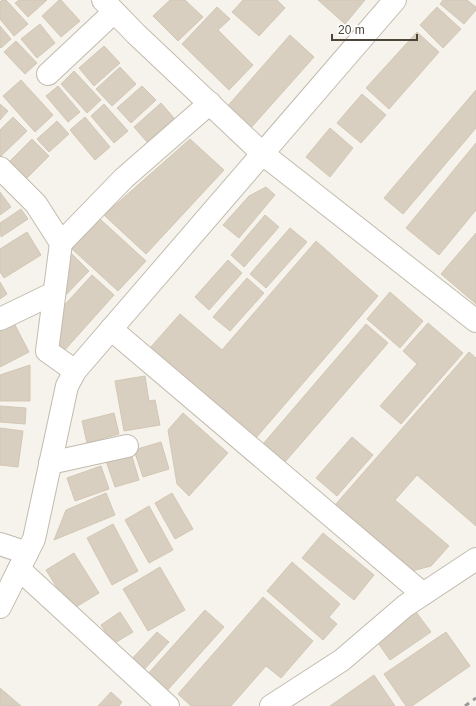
<svg xmlns="http://www.w3.org/2000/svg" width="476" height="706" viewBox="0 0 476 706" font-family="Helvetica,sans-serif">
	<style>
		.building { fill: #d8cfc1; stroke: #d3c7b4 }
		.lines { fill: none; stroke-linecap: round; stroke-linejoin: round }
		.minor-casing { stroke: #c2bbae; stroke-width: 24 }
		.minor { stroke: #fff; stroke-width: 22 }
		.rail { stroke: #9a9a9a; stroke-width: 3; stroke-dasharray: 5 5; stroke-linecap: butt }
	</style>
	<rect width="100%" height="100%" fill="#f6f3ec"/>
	<g class="building">
		<polygon points="2,0 6,0 28,24 14,36 0,19 0,2"/>
		<polygon points="19,0 47,0 28,17 15,3"/>
		<polygon points="59,0 61,0 80,21 61,37 42,16"/>
		<polygon points="170,0 185,0 203,17 178,41 153,16"/>
		<polygon points="243,0 277,0 285,8 259,36 232,12"/>
		<polygon points="318,0 365,0 345,24"/>
		<polygon points="443,0 467,0 476,7 476,10 464,24 440,4"/>
		<polygon points="217,7 230,19 218,30 253,65 229,90 182,44"/>
		<polygon points="437,7 461,29 443,48 420,25"/>
		<polygon points="40,24 55,43 37,58 21,39"/>
		<polygon points="0,26 11,39 1,48 0,47"/>
		<polygon points="417,32 439,52 389,109 366,88"/>
		<polygon points="290,35 314,57 249,130 225,109"/>
		<polygon points="16,41 37,63 25,74 4,52"/>
		<polygon points="104,46 120,63 94,86 79,68"/>
		<polygon points="120,67 136,84 112,106 96,89"/>
		<polygon points="74,71 101,100 87,113 61,84"/>
		<polygon points="21,80 53,115 35,132 3,96"/>
		<polygon points="58,86 80,112 68,122 46,96"/>
		<polygon points="142,86 156,100 131,123 117,108"/>
		<polygon points="476,90 476,128 403,214 384,198"/>
		<polygon points="362,94 386,115 361,143 337,123"/>
		<polygon points="161,103 174,118 147,142 134,127"/>
		<polygon points="0,104 8,111 0,120"/>
		<polygon points="104,104 128,131 114,143 91,116"/>
		<polygon points="13,117 27,131 0,157 0,130"/>
		<polygon points="85,117 110,147 95,160 70,130"/>
		<polygon points="57,121 69,134 49,152 37,139"/>
		<polygon points="330,128 353,148 330,177 306,157"/>
		<polygon points="32,139 49,156 24,181 7,164"/>
		<polygon points="190,139 224,170 146,254 104,215"/>
		<polygon points="476,143 476,210 439,255 406,228"/>
		<polygon points="266,187 275,195 239,238 223,225 249,196"/>
		<polygon points="0,192 11,207 0,215"/>
		<polygon points="21,209 28,219 1,237 0,223"/>
		<polygon points="265,215 279,227 244,267 231,255"/>
		<polygon points="100,219 146,261 118,291 72,249"/>
		<polygon points="290,228 307,242 266,288 250,274"/>
		<polygon points="27,232 41,255 4,278 0,272 0,249"/>
		<polygon points="476,233 476,304 441,274"/>
		<polygon points="316,241 378,296 255,439 150,348 180,314 222,350"/>
		<polygon points="70,252 89,271 58,303"/>
		<polygon points="228,260 242,273 209,310 195,297"/>
		<polygon points="92,275 114,295 63,352 55,345 59,311"/>
		<polygon points="247,278 264,293 230,331 213,317"/>
		<polygon points="0,282 7,294 0,299"/>
		<polygon points="390,292 423,321 400,348 367,319"/>
		<polygon points="14,323 29,352 0,367 0,330"/>
		<polygon points="428,323 463,353 401,424 380,406 417,364 403,351"/>
		<polygon points="366,324 388,343 285,462 263,444"/>
		<polygon points="469,352 476,358 476,526 417,475 395,500 449,546 431,566 412,571 335,505"/>
		<polygon points="30,365 30,401 0,401 0,375"/>
		<polygon points="145,376 149,401 155,400 160,425 124,431 115,381"/>
		<polygon points="0,406 26,408 25,424 0,422"/>
		<polygon points="114,413 119,434 87,443 82,421"/>
		<polygon points="183,413 228,453 189,496 177,484 168,430"/>
		<polygon points="0,428 23,431 18,467 0,465"/>
		<polygon points="352,437 373,455 337,496 316,478"/>
		<polygon points="161,442 169,469 143,477 134,450"/>
		<polygon points="131,453 139,480 115,487 106,461"/>
		<polygon points="101,466 109,489 75,501 67,478"/>
		<polygon points="106,493 115,515 54,540 66,510"/>
		<polygon points="172,493 193,529 175,539 155,503"/>
		<polygon points="149,506 173,550 149,563 125,520"/>
		<polygon points="113,524 138,571 112,585 87,538"/>
		<polygon points="323,533 374,575 354,600 302,558"/>
		<polygon points="74,553 99,593 71,610 46,570"/>
		<polygon points="292,562 340,604 329,617 337,624 323,640 267,591"/>
		<polygon points="160,567 185,610 148,631 123,589"/>
		<polygon points="263,597 313,641 281,678 266,666 231,706 191,706 178,694"/>
		<polygon points="205,610 224,627 165,693 146,676"/>
		<polygon points="120,612 133,632 113,644 101,625"/>
		<polygon points="416,612 431,632 390,660 376,640"/>
		<polygon points="157,632 169,642 141,673 129,662"/>
		<polygon points="446,632 470,666 412,706 406,706 384,674"/>
		<polygon points="374,675 395,706 330,706"/>
		<polygon points="0,688 21,706 0,706"/>
		<polygon points="111,692 122,702 119,706 98,706"/>
	</g>
	<g class="lines">
		<defs>
			<g id="minor">
				<polyline points="103,0 136,34 263,154 476,321"/>
				<polyline points="48,74 114,12"/>
				<polyline points="0,168 36,204 61,243 47,351 75,371"/>
				<polyline points="61,243 124,178 210,103"/>
				<polyline points="0,319 54,293"/>
				<polyline points="111,329 423,594"/>
				<polyline points="50,463 127,446"/>
				<polyline points="0,544 27,553"/>
				<polyline points="19,569 168,706"/>
				<polyline points="0,607 34,539 67,386 75,371 395,0"/>
				<polyline points="271,706 342,660 405,606 476,559"/>
			</g>
		</defs>
		<use href="#minor" class="minor-casing"/>
		<use href="#minor" class="minor"/>
		<polyline class="rail" points="465,706 476,698"/>
	</g>
	<path d="M332 34v6h85v-6" fill="none" stroke="#4b4439" stroke-width="2"/>
	<text x="338" y="34" font-size="12" fill="#4b4439" stroke="#ffffff" stroke-width="3" paint-order="stroke">20 m</text>
</svg>
